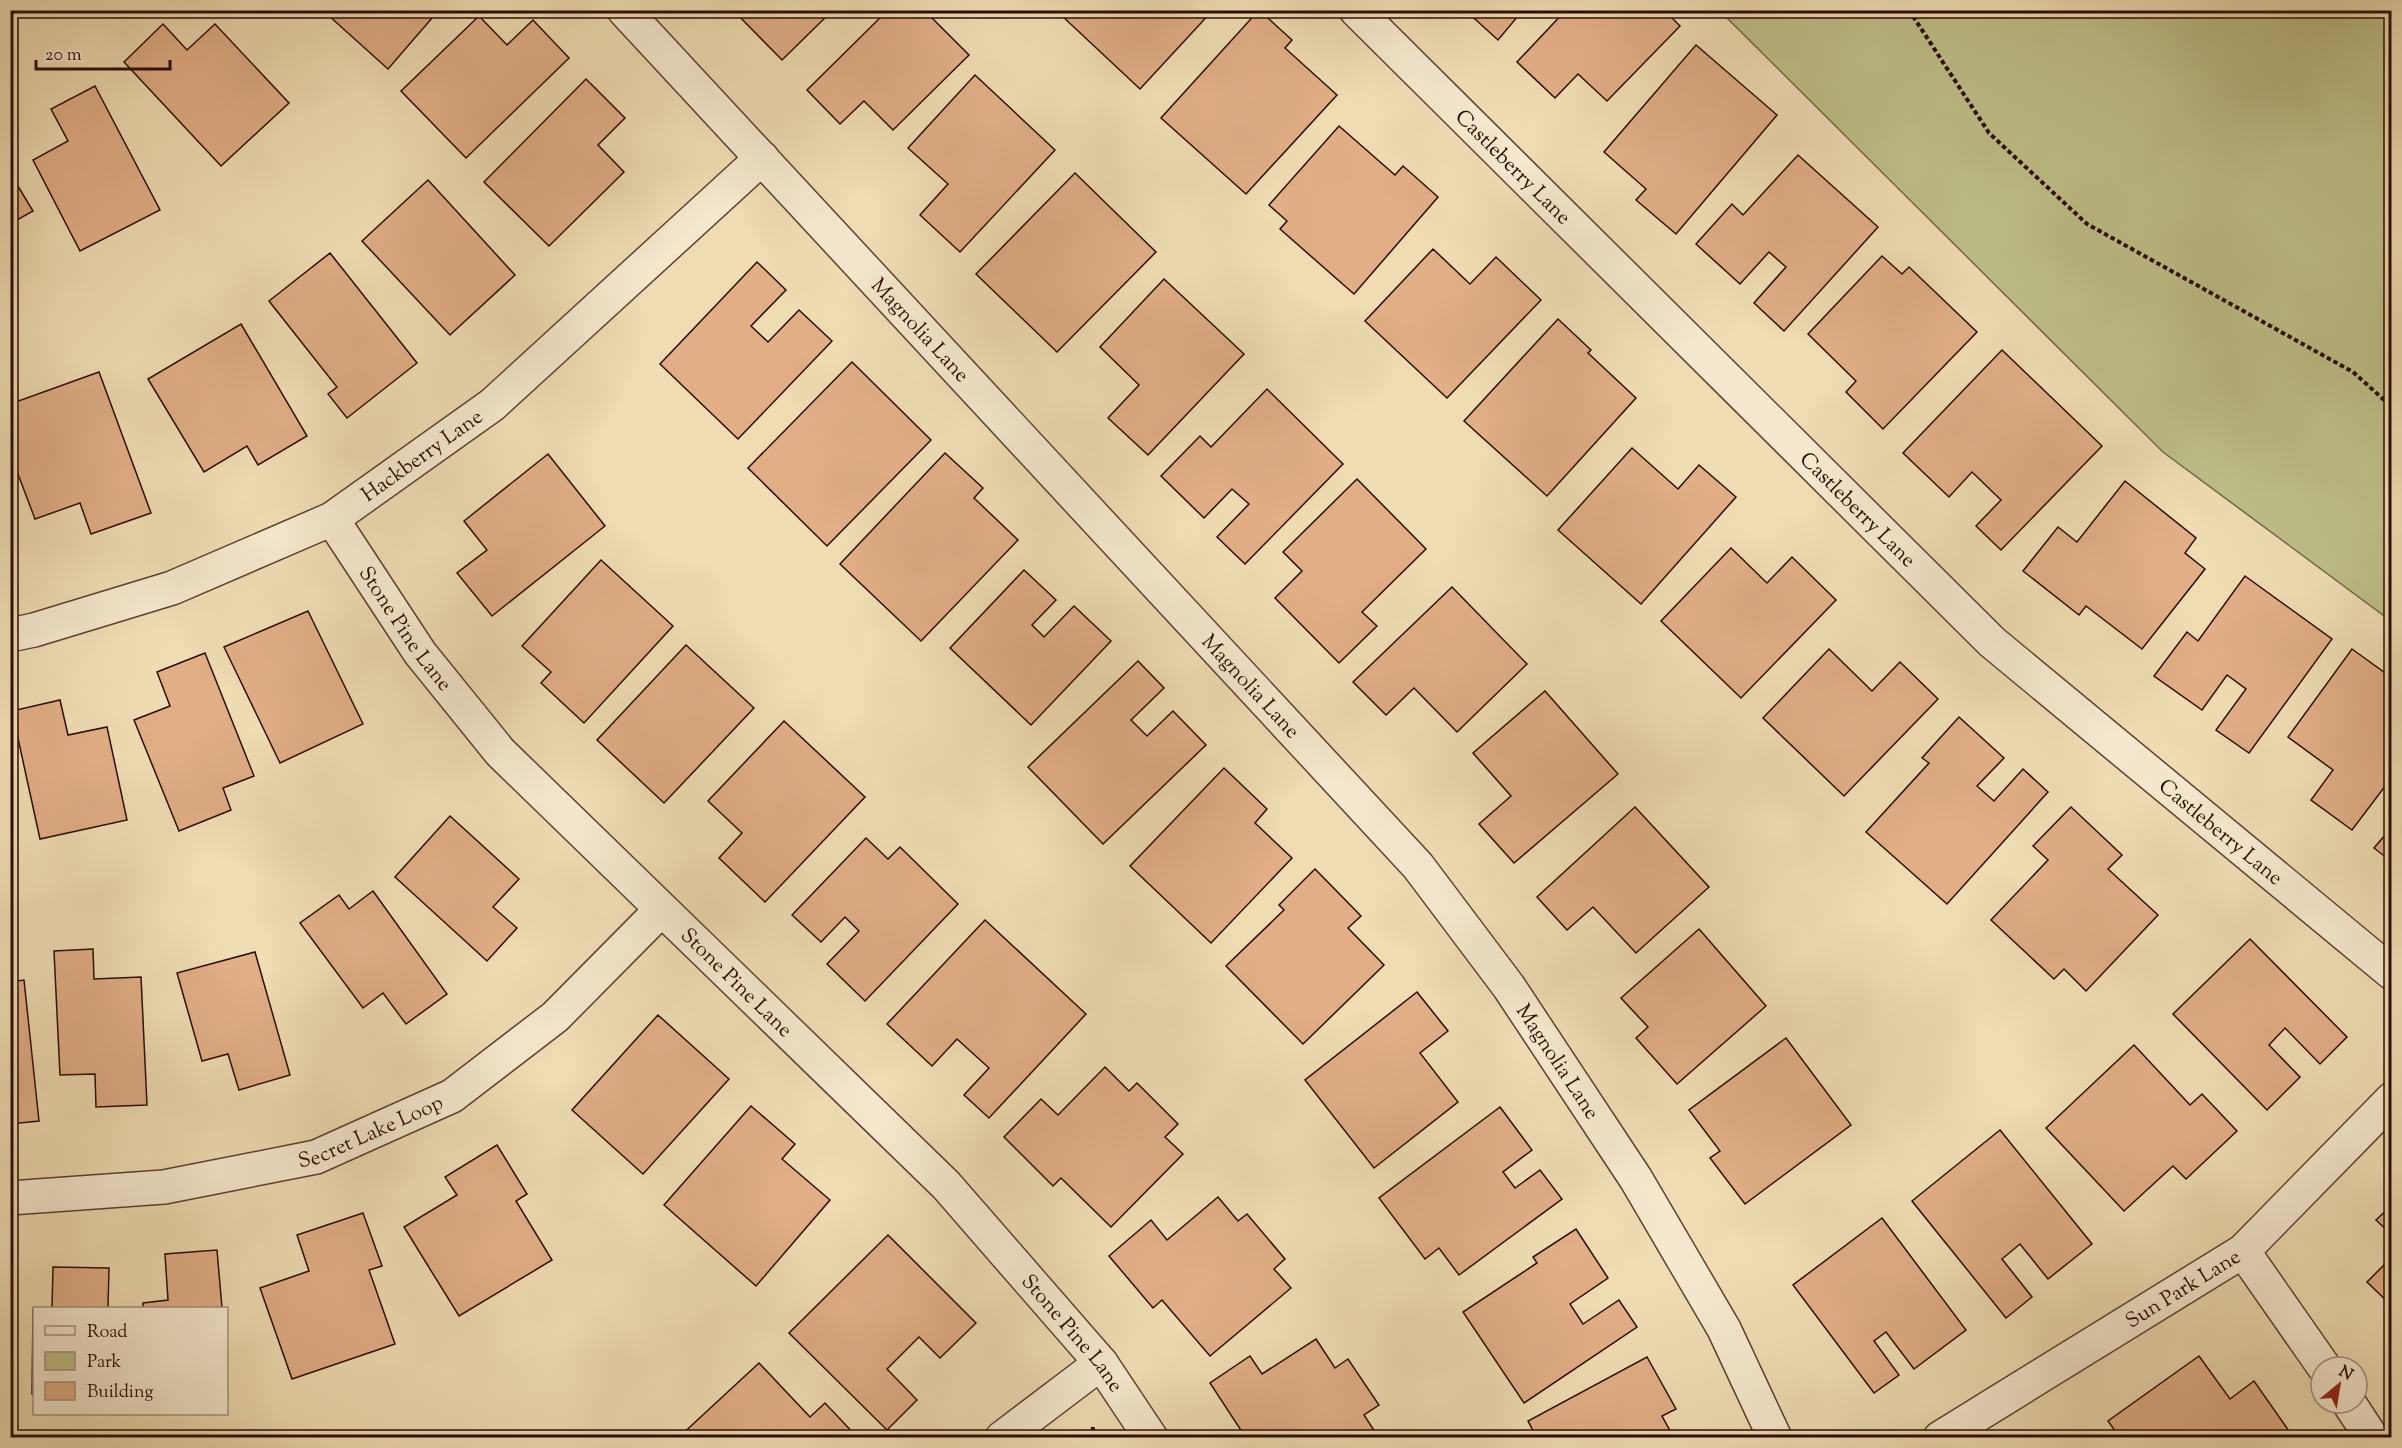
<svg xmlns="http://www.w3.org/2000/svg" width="2402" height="1448" viewBox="0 0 2402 1448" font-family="'Sorts Mill Goudy',serif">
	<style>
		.green { fill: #bebf89; stroke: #746644; stroke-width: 1.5 }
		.building { fill: #e1ae86; stroke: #2b0d00; stroke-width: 1.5 }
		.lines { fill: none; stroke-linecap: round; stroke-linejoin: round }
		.minor-casing { stroke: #5c412d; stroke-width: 36 }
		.path { stroke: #2b0d00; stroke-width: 4; stroke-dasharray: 4.5 3; stroke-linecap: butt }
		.minor { stroke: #f5e8ce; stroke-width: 33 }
		.labels { text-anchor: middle; stroke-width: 5; stroke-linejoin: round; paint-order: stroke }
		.street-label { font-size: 21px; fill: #2b0d00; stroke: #f5e8ce }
	</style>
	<rect width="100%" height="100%" fill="#efdcb3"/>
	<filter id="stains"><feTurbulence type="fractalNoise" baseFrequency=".00333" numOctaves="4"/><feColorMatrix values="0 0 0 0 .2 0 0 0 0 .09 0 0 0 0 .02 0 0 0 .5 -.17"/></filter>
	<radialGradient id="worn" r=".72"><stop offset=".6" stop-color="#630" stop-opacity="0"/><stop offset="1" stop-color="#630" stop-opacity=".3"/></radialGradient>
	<polygon class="green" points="1720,11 2391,11 2391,621 2163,452"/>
	<g class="building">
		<polygon points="332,10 439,10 388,69 328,15"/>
		<polygon points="733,10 833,10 782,60"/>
		<polygon points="888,10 924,10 969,55 893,130 864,101 840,124 807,90"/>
		<polygon points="1065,10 1213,10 1140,89 1061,15"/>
		<polygon points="1259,10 1292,40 1285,48 1337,95 1246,194 1161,118"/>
		<polygon points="1465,10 1523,10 1498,40"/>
		<polygon points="1566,10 1664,10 1680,26 1607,101 1578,74 1555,98 1517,62"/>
		<polygon points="479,16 507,45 533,20 569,58 466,158 401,91"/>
		<polygon points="163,24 187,50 215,24 289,103 221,166 124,62"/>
		<polygon points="1696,45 1777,115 1676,234 1636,200 1646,189 1604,152"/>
		<polygon points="975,75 1055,150 960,252 920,215 948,184 908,148"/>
		<polygon points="586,79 625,118 598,145 624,172 549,246 484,182"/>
		<polygon points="95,86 160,210 80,251 33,160 68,141 51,109"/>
		<polygon points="1339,126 1395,175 1403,166 1438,197 1354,294 1280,229 1287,221 1269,205"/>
		<polygon points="1798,155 1878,227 1784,331 1754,303 1786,267 1769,252 1740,284 1696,244 1732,204 1743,215"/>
		<polygon points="10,173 33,211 10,224"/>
		<polygon points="1075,173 1156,252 1057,352 976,274"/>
		<polygon points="428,180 515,275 450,335 362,241"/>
		<polygon points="1433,249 1470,284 1496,257 1541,300 1447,398 1365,321"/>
		<polygon points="330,253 417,363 347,418 328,394 337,387 269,301"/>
		<polygon points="1882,256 1902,274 1909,267 1977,332 1883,429 1846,392 1856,381 1808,334"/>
		<polygon points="757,262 786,290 751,326 768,342 799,310 832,341 738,439 660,364"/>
		<polygon points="1164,279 1244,354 1148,455 1108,418 1139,385 1100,347"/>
		<polygon points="1558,319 1591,350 1588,353 1636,398 1547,496 1464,421"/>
		<polygon points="241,324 307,436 258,465 247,446 204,472 148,379"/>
		<polygon points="2002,350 2102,446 2001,550 1976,526 2001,500 1972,472 1949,497 1903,453"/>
		<polygon points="852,362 931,440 827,546 748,468"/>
		<polygon points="99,372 151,513 91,534 80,503 35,519 10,453 10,404"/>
		<polygon points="1267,389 1343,464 1245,564 1217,537 1249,504 1232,489 1204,518 1161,476 1200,436 1211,447"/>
		<polygon points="1632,448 1678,489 1699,465 1736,497 1641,604 1558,530"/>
		<polygon points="945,453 983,488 974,498 1018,540 921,641 840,564"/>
		<polygon points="548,454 605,526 492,616 457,573 487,550 464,521"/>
		<polygon points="1357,479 1426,549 1362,612 1377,626 1339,663 1275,598 1302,571 1283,552"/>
		<polygon points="2125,481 2196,538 2185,553 2205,569 2142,649 2086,606 2079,615 2023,571 2058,527 2077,542"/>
		<polygon points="1731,548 1767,583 1792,557 1836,600 1741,698 1661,621"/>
		<polygon points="601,560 673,626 584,723 541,683 551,672 522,646"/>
		<polygon points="1024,570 1056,600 1032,625 1044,637 1074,606 1111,641 1031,725 950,648"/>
		<polygon points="2245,576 2332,639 2249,753 2216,730 2246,689 2227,675 2202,710 2154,676 2187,632 2198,641"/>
		<polygon points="1452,587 1527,664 1457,732 1414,688 1386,715 1353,682"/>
		<polygon points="308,611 363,724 280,763 224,647"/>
		<polygon points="686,645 754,708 664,803 597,740"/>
		<polygon points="1829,649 1872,691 1900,662 1938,699 1844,796 1763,718"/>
		<polygon points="2352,649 2392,678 2392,777 2352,830 2311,800 2333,770 2288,737"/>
		<polygon points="205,653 254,776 223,788 231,810 179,831 134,720 170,706 157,672"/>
		<polygon points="1138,661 1164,688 1131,720 1147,736 1173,711 1206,745 1103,844 1028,767"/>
		<polygon points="1545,691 1618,774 1514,863 1479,824 1511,796 1473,753"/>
		<polygon points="60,700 68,735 107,727 127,820 40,839 12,711"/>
		<polygon points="1959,717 2004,758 1977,786 1994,801 2023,769 2048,792 1947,904 1866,832 1929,763 1922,758"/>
		<polygon points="784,721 865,797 765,902 719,858 742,833 708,801"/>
		<polygon points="1224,768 1267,809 1255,823 1292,858 1211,943 1130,866"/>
		<polygon points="1635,807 1709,887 1636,953 1593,907 1567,930 1537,897"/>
		<polygon points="2071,807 2122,855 2108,869 2158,915 2086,991 2064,969 2054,979 1991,920 2048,860 2033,846"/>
		<polygon points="450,816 519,879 493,907 517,928 487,961 395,877"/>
		<polygon points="2392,827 2392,862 2374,848"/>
		<polygon points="866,838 888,859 900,847 958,904 865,1001 827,964 859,931 845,917 821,942 792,915"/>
		<polygon points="1315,869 1361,916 1348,928 1384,965 1303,1044 1226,966 1284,910 1279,905"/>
		<polygon points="373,891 447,994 406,1024 383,993 363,1008 300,923 339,895 349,909"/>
		<polygon points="985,920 1086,1014 989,1118 964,1095 989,1068 957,1039 932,1066 887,1024"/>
		<polygon points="1699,929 1766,1006 1677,1084 1636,1038 1648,1027 1621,998"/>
		<polygon points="2250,939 2347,1037 2320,1064 2285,1028 2269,1045 2300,1077 2267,1110 2173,1014"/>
		<polygon points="93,949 94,979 141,977 147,1105 96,1107 95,1074 60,1075 54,951"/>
		<polygon points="255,952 290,1075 239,1090 228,1054 202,1061 177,973"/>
		<polygon points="24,980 39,1121 10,1124 10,982"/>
		<polygon points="1417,992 1448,1031 1420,1053 1458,1102 1374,1168 1305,1080"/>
		<polygon points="658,1015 729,1079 643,1174 572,1110"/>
		<polygon points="1786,1038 1851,1125 1745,1204 1710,1158 1720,1151 1689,1110"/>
		<polygon points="2134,1045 2190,1105 2202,1094 2237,1131 2186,1179 2173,1166 2124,1211 2046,1128"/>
		<polygon points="1105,1067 1129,1091 1137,1083 1178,1124 1165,1137 1183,1154 1111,1227 1061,1178 1053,1186 1004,1137 1041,1099 1058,1115"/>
		<polygon points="751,1106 795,1144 782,1159 830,1200 756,1286 664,1205"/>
		<polygon points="1500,1107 1532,1150 1503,1172 1515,1188 1540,1170 1562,1199 1459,1275 1439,1248 1425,1259 1379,1198"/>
		<polygon points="2000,1130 2092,1244 2048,1279 2020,1244 2002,1259 2032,1297 2006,1318 1912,1201"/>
		<polygon points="497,1145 527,1194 516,1201 552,1260 459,1316 404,1227 457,1195 445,1177"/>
		<polygon points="1218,1197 1238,1221 1247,1214 1285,1259 1274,1269 1291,1288 1210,1356 1162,1300 1153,1308 1109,1256 1151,1220 1167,1240"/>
		<polygon points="2392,1205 2392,1235 2376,1220"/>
		<polygon points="363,1213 382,1266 369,1270 395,1344 292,1379 260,1288 309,1271 297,1235"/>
		<polygon points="1882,1218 1966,1330 1914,1369 1886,1332 1874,1341 1899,1375 1874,1393 1793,1285"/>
		<polygon points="1576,1229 1608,1278 1570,1304 1583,1324 1619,1300 1637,1327 1524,1403 1463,1312 1537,1263 1533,1257"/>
		<polygon points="888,1235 976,1323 940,1358 919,1337 887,1369 917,1400 887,1430 789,1333"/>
		<polygon points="217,1250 222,1308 143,1308 143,1303 168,1300 165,1254"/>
		<polygon points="2392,1257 2392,1306 2367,1282"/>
		<polygon points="53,1267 109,1268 108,1308 52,1308"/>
		<polygon points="33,1309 34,1309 34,1394 32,1394"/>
		<polygon points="1316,1339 1335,1368 1348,1359 1379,1405 1364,1415 1379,1438 1246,1438 1210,1383 1250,1356 1262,1374"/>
		<polygon points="2199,1356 2230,1399 2254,1381 2289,1431 2280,1438 2120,1438 2108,1421"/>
		<polygon points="1647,1357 1676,1409 1662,1416 1674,1438 1537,1438 1528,1421"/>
		<polygon points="759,1363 810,1417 825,1403 858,1438 678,1438"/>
	</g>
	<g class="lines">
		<defs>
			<g id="minor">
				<path id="s1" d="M624,10L1418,866L1509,987L1636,1179L1724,1329L1775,1438"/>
				<path id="s2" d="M1356,10L1992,642L2392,973"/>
				<path id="s3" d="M332,519L420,653L500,752L946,1185L1101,1363L1151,1438"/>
				<path id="s4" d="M10,635L34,630L172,588L332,519L492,405L762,158"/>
				<path id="s5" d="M10,1198L164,1187L316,1157L452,1096L555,1017L661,910"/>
				<polyline points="2243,1251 2324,1367"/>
				<polyline points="2349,1403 2372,1438"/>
				<polyline points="1002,1438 1101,1363"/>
				<path id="s6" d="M1940,1438L2243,1251L2392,1099"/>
			</g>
		</defs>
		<use href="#minor" class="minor-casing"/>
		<g class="path">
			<polyline points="1909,10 1989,133 2087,224 2353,372 2392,407"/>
			<polyline points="1092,1438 1093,1427"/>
		</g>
		<use href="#minor" class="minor"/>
	</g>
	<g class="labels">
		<g class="street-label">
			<text dy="7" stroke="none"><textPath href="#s2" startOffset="222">Castleberry Lane</textPath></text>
			<text dy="7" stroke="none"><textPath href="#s1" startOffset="436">Magnolia Lane</textPath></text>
			<text dy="7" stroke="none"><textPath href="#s4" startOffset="453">Hackberry Lane</textPath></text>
			<text dy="7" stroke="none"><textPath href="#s2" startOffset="708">Castleberry Lane</textPath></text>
			<text dy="7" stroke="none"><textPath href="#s3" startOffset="132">Stone Pine Lane</textPath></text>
			<text dy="7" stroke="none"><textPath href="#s1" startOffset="922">Magnolia Lane</textPath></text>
			<text dy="7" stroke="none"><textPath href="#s2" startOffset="1194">Castleberry Lane</textPath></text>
			<text dy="7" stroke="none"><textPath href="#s3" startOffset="618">Stone Pine Lane</textPath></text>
			<text dy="7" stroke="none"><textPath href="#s1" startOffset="1408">Magnolia Lane</textPath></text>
			<text dy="7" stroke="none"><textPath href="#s5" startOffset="369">Secret Lake Loop</textPath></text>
			<text dy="7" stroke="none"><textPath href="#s6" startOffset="285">Sun Park Lane</textPath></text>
			<text dy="7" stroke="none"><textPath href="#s3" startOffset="1104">Stone Pine Lane</textPath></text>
		</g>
	</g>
	<rect width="2402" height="1448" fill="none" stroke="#efdcb3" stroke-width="36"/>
	<rect x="12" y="12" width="2378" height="1424" fill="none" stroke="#2b0d00" stroke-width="3"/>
	<rect x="18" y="18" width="2366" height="1412" fill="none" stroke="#2b0d00" stroke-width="1.5"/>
	<rect x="33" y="1307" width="195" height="108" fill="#f5e8ce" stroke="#a4907c" stroke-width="1.5"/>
	<rect x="45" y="1326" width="30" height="9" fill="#f5e8ce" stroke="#a4907c" stroke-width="1.5"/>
	<text x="87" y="1337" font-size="18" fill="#2b0d00">Road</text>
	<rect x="45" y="1352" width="30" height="18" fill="#bebf89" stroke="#a4907c" stroke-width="1.5"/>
	<text x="87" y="1367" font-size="18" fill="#2b0d00">Park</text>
	<rect x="45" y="1382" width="30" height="18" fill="#e1ae86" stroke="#a4907c" stroke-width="1.5"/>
	<text x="87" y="1397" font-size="18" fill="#2b0d00">Building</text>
	<g transform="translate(2339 1385) rotate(30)"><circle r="28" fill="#f5e8ce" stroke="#a4907c" stroke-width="1.5"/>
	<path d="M0-4.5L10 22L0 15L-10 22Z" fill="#8f2418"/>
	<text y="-9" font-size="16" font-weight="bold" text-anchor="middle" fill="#2b0d00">N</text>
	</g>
	<path d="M36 60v9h134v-9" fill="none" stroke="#2b0d00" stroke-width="3"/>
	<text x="45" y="60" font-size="18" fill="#2b0d00" stroke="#f5e8ce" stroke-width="4.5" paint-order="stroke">20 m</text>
	<rect width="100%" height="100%" filter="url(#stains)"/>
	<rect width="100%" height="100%" fill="url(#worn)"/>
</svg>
